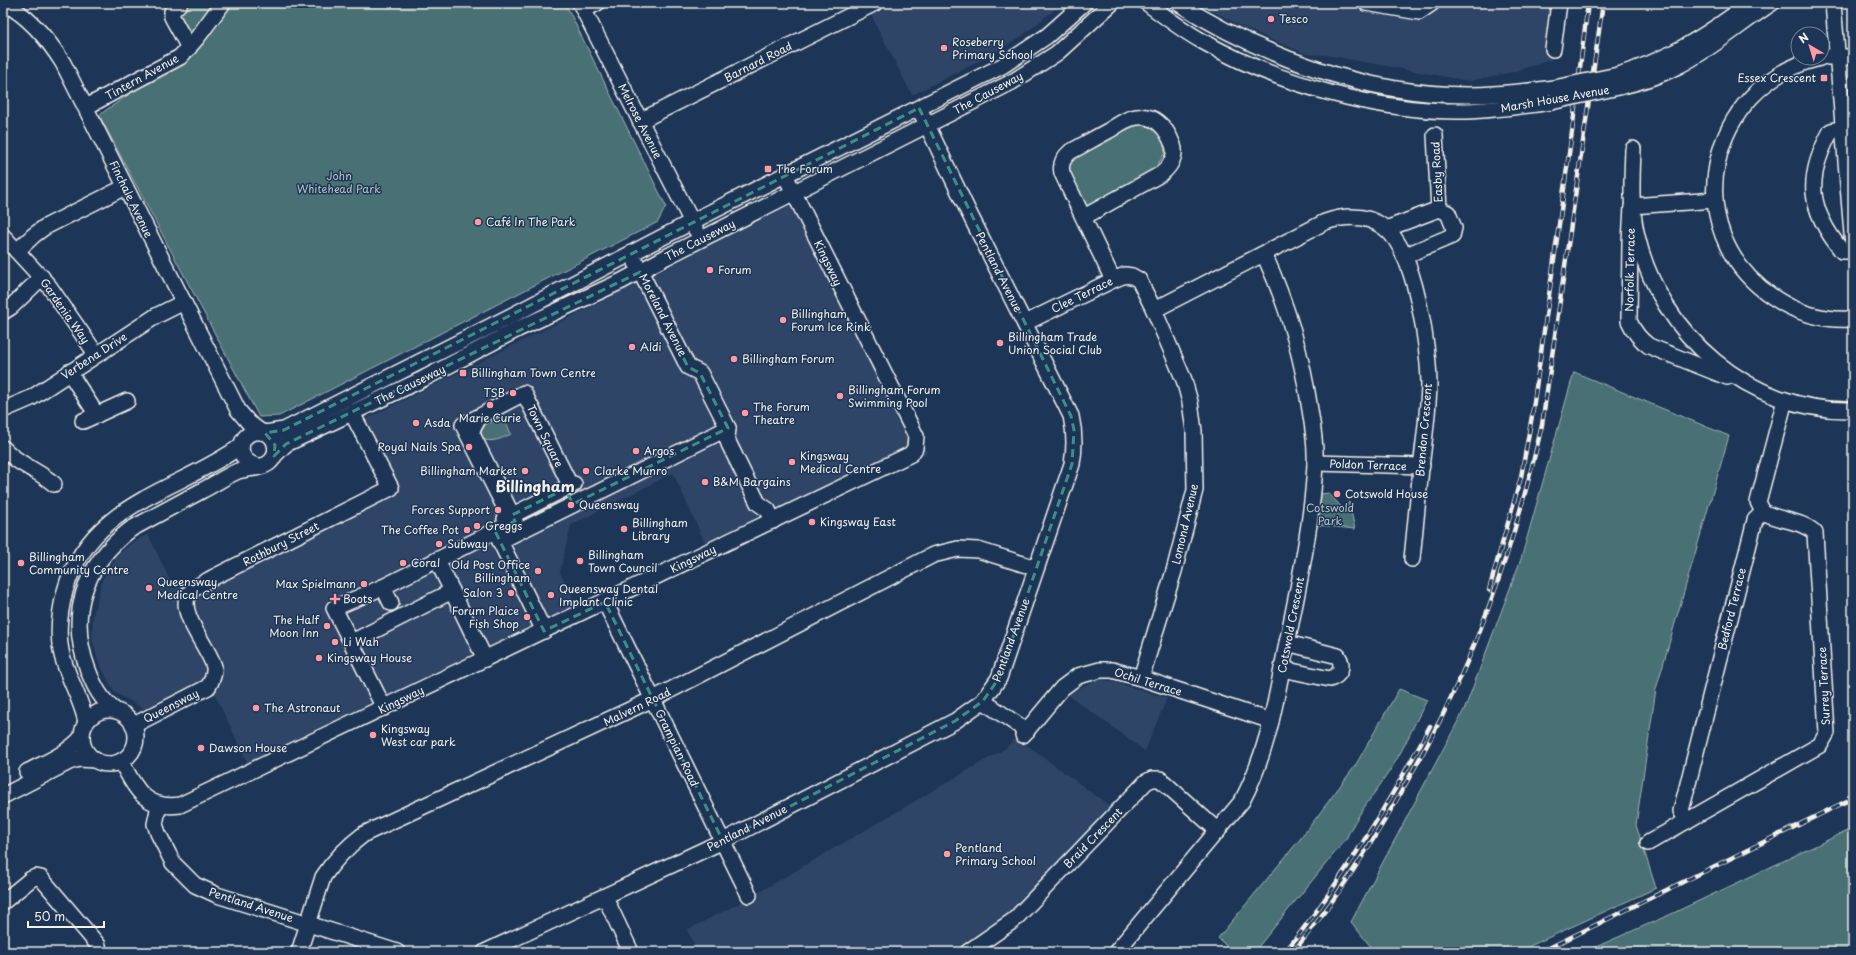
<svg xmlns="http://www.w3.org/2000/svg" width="1856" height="955" viewBox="0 0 1856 955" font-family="'Playpen Sans',sans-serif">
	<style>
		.built { fill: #2d4568; fill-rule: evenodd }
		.green { fill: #4a7175; stroke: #9fb1ae }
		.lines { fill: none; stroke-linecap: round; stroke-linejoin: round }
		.minor-casing { stroke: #f4f1e8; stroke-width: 18 }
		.minor { stroke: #1d3557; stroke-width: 15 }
		.rail-casing { stroke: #f4f1e8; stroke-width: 4.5 }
		.rail { stroke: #1d3557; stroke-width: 3; stroke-dasharray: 9; stroke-linecap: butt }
		.minor-bridge-casing { stroke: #f4f1e8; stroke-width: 18; stroke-linecap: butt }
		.minor-bridge { stroke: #1d3557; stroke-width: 15 }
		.marked { fill: none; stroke: #3d8f86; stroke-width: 3; stroke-dasharray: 8 5; stroke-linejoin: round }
		.poi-dot { fill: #ff9aa2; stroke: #1d3557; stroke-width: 1.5 }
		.labels { text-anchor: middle; stroke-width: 3; stroke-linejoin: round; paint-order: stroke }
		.poi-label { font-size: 11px; fill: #f4f1e8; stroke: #1d3557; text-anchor: start }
		.street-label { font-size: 11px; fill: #f4f1e8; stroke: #1d3557 }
		.park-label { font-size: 11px; fill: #b8c4c0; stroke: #1d3557 }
		.district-label { font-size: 15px; font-weight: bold; fill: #f4f1e8; stroke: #1d3557 }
	</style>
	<rect width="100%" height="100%" fill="#1d3557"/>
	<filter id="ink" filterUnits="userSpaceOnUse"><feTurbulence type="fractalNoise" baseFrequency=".025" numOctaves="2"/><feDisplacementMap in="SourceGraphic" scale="8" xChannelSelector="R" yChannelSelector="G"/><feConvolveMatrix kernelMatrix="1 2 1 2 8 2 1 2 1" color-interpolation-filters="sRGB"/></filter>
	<g filter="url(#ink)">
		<g class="built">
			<polygon points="868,3 1063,3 1022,36 991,55 912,95 869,11"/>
			<polygon points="1198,3 1560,3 1551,60 1513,72 1469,81 1326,55 1306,54 1244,28"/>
			<path d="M798,197L927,453L249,766L208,680L144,709L114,692L99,663L92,639L93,615L103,578L119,554L130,544L148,534L174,589L386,486L360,422L654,275ZM673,473L706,545L577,606L560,572L571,525Z"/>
			<polygon points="1100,678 1167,698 1145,751 1067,694"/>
			<polygon points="1016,737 1114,809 1004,921 958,952 698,952 687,930 747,899 1006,748"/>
		</g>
		<g class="green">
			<polygon points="175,3 565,3 666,206 658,222 279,416 259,417 99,115 189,53"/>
			<path d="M1135,119C1158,126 1162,128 1165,153L1154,170L1082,211L1067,163Z"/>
			<polygon points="1574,372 1729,436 1656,689 1636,825 1656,888 1517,952 1375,952 1351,922 1465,708 1521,559"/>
			<path d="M503,415L511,434C501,439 492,443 482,439L481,432L485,425Z"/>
			<polygon points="1329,493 1343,509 1349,502 1355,529 1316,525 1320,494"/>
			<path d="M1399,689L1427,700C1415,722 1405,747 1391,769C1376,792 1357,814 1346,839L1254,952H1232L1218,938L1301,838L1355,766Z"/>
			<polygon points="1853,828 1853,952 1584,952 1669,915"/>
		</g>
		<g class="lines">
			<defs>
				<g id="minor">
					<path d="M4,3C30,17 48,39 63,63L238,410L249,423L261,432"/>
					<polyline points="180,3 172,11 172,17 189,48"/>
					<polyline points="580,3 696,230"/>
					<path d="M1147,3C1164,16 1182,30 1202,41C1278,84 1379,113 1467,111C1495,110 1523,106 1551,102"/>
					<path d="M1178,3C1261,56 1367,95 1467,95C1496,95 1525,92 1554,88"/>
					<polyline points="1366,3 1419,12 1432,3"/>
					<polyline points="1833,3 1853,246"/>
					<polyline points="584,10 597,3"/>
					<polyline points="1553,49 1559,3"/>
					<polyline points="1828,57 1853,57"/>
					<path d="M1820,58C1707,84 1675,232 1773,297C1798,314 1823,321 1853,319"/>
					<path d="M1618,75C1670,59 1707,35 1750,3"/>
					<path d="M1619,87C1640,82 1660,76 1680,65C1713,48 1741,23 1772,3"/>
					<polyline points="86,107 180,57 197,38 223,3"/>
					<polyline points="640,121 875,3"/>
					<path d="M1853,129L1843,128L1831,131C1805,178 1808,209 1842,251H1853"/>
					<polyline points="1435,135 1439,209"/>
					<path d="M1633,149C1632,178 1630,208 1637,236C1660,335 1750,413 1853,410"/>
					<path d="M1715,200L1632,206L1630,242L1629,321C1634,332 1639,339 1649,346L1727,377"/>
					<path d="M1084,217L1161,174C1170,167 1177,156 1173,145C1166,126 1153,112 1132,118C1124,120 1115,127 1108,131C1095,138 1083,145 1070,152C1063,158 1060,164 1062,173L1113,280"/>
					<polyline points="1386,229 1439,209 1448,213 1454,228 1452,236 1404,256"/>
					<polyline points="3,236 49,286 96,354"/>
					<polyline points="17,251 34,235 45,227 125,187"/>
					<polyline points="636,263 688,367 700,373 728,428 727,438 729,444 758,503 768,510 773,521"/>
					<path d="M1154,310L1325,222C1346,215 1367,214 1385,228C1416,252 1429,349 1429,386C1428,414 1424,441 1421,468C1418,499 1415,529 1412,559"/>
					<polyline points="3,312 11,307 42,277"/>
					<polyline points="1025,323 1113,280 1125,275 1132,276 1139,280 1154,310 1184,380 1190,402 1194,431 1195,490 1174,571 1141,678"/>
					<polyline points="69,372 97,415"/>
					<polygon points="524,393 569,483 574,484 505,519 507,512 463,425"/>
					<polyline points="3,410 31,398 156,316 184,302"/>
					<polyline points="83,421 127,401"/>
					<polyline points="265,433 284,430 507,318 703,216 1002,66 1047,36 1084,3"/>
					<path d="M3,448C17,464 38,470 54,484"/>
					<polyline points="274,456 286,444 423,379 518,329 622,281 666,257 1012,82 1057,53 1112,3"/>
					<polyline points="1315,463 1422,466"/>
					<polyline points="1763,512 1758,502 1785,400"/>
					<polyline points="496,533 544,631"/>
					<polyline points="500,541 728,428"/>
					<polyline points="437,560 485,659"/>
					<polyline points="383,587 391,603"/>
					<polyline points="605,602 749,895"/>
					<polyline points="352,642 452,591"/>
					<path d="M1282,669L1330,679C1341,675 1344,666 1338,656L1287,643"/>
					<polyline points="983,701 1027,731"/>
					<polyline points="384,708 334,608 383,587 515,521 471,432 477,421 475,419"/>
					<path d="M115,710C101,700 94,686 88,670C67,614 84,565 131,529C155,516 179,503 203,490C215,484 226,476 238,471C248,468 262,469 270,462C280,452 276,433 261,432C237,429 233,463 259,466"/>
					<circle cx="109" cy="737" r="27"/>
					<path d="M86,722C81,697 66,676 61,651C57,631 60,610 65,591C89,503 176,492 241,446"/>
					<path d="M134,725L208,687C211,682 215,674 214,667C210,649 176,611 189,594C194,586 206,582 214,577L391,488L352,413"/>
					<polyline points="1023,735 1062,688 1078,676 1100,670 1112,670 1141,678 1271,721"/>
					<path d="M121,761C135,788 145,810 180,805L911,454L915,448L916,436L785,175"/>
					<path d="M27,772C46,762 67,754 82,737"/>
					<polyline points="3,796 69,762 79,759 95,760"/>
					<polyline points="159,805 155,824 158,833 173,863 195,885 217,895 397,952"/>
					<polyline points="1687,821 1681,811 1755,520 1763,512"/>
					<path d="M1648,843L1820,745L1827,733L1815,533C1802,520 1779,521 1763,512"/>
					<polyline points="605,897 631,952"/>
					<polyline points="3,902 31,879 36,877 41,878 98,945 99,952"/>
					<path d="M299,952L323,877C334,860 348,846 364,834L653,699L933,555L958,549L978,550L1036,568"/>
					<path d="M485,952L723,841L955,721L983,701L999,678L1072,464C1075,447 1075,433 1071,416L968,211L919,108"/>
					<polyline points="968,952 1014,920 1146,782 1152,779 1160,779 1218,831"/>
					<path d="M1116,952L1242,801C1269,750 1276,698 1287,643C1299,584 1312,524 1315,464C1316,446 1313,427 1310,410C1302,355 1287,304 1264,254"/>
				</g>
			</defs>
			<use href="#minor" class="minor-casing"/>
			<use href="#minor" class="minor"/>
			<defs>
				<g id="rail">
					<polyline points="1489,590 1521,477 1532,416 1572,132 1588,3"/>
					<path d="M1285,952C1342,882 1388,805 1430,726"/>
					<path d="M1293,952C1334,903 1368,850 1400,794C1416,765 1433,736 1447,706C1490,617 1520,521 1542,425L1603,3"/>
					<polyline points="1541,952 1853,798"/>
				</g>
			</defs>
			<use href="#rail" class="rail-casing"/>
			<use href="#rail" class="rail"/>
			<defs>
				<g id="minor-bridge">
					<polyline points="1554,88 1618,75"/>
					<polyline points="1551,102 1619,87"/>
				</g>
			</defs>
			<use href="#minor-bridge" class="minor-bridge-casing"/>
			<use href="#minor-bridge" class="minor-bridge"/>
		</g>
	</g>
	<path class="marked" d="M919,108L1071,416L1074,430L1072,464L999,678L983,701L955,721L723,841L605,602L544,631L495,531L515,521L512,515L565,489L573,504L728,428L700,373L688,367L640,272L286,444L274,456L275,445L265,433L284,430Z"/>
	<g class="poi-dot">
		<circle cx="1271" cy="19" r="4"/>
		<circle cx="944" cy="48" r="4"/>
		<rect x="1820" y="74" width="8" height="8" rx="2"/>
		<rect x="764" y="165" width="8" height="8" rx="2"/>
		<circle cx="478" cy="222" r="4"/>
		<circle cx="710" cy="270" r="4"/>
		<circle cx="783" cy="320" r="4"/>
		<circle cx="1000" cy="343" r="4"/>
		<circle cx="632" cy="347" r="4"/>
		<circle cx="734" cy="359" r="4"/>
		<rect x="459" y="369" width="8" height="8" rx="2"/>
		<circle cx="513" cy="393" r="4"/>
		<circle cx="840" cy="396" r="4"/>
		<circle cx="490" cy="405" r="4"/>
		<circle cx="745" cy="413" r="4"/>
		<circle cx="416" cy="423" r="4"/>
		<circle cx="469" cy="447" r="4"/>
		<circle cx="636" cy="451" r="4"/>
		<circle cx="792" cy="462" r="4"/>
		<circle cx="525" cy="471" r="4"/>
		<circle cx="586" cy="471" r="4"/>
		<circle cx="705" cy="482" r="4"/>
		<circle cx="1337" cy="494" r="4"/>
		<circle cx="571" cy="505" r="4"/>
		<circle cx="498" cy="510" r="4"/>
		<circle cx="812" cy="522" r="4"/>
		<circle cx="477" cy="526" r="4"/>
		<circle cx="624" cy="529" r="4"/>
		<circle cx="467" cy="530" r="4"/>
		<circle cx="439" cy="544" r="4"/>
		<circle cx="580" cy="561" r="4"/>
		<circle cx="21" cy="563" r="4"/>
		<circle cx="403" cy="563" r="4"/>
		<circle cx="538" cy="571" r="4"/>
		<circle cx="364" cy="584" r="4"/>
		<circle cx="149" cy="588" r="4"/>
		<circle cx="511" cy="593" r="4"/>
		<circle cx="551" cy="595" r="4"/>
		<path d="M333 593h4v4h4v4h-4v4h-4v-4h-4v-4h4z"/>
		<circle cx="527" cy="617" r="4"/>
		<circle cx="327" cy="626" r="4"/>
		<circle cx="335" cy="642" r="4"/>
		<circle cx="319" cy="658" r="4"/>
		<circle cx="256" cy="708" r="4"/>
		<circle cx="373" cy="735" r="4"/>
		<circle cx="201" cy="748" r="4"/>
		<circle cx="947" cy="854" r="4"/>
	</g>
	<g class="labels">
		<g class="poi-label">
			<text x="1279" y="23">Tesco</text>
			<text x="952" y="46">Roseberry<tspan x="952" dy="13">Primary School</tspan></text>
			<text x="1816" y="82" text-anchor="end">Essex Crescent</text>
			<text x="776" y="173">The Forum</text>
			<text x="486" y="226">Café In The Park</text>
			<text x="718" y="274">Forum</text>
			<text x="791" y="318">Billingham<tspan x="791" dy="13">Forum Ice Rink</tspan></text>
			<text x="1008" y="341">Billingham Trade<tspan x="1008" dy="13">Union Social Club</tspan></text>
			<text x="640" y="351">Aldi</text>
			<text x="742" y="363">Billingham Forum</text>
			<text x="471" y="377">Billingham Town Centre</text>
			<text x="848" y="394">Billingham Forum<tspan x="848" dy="13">Swimming Pool</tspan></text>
			<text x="505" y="397" text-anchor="end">TSB</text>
			<text x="753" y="411">The Forum<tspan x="753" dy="13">Theatre</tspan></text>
			<text x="490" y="422" text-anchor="middle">Marie Curie</text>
			<text x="424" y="427">Asda</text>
			<text x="461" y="451" text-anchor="end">Royal Nails Spa</text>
			<text x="644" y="455">Argos</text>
			<text x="800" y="460">Kingsway<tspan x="800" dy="13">Medical Centre</tspan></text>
			<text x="517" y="475" text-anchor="end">Billingham Market</text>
			<text x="594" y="475">Clarke Munro</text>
			<text x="713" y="486">B&amp;M Bargains</text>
			<text x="1345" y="498">Cotswold House</text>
			<text x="579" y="509">Queensway</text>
			<text x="490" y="514" text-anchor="end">Forces Support</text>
			<text x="820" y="526">Kingsway East</text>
			<text x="632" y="527">Billingham<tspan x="632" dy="13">Library</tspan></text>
			<text x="485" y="530">Greggs</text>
			<text x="459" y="534" text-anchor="end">The Coffee Pot</text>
			<text x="447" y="548">Subway</text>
			<text x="588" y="559">Billingham<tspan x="588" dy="13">Town Council</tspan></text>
			<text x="29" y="561">Billingham<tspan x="29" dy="13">Community Centre</tspan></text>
			<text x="411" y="567">Coral</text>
			<text x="530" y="569" text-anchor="end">Old Post Office<tspan x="530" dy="13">Billingham</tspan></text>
			<text x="157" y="586">Queensway<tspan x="157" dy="13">Medical Centre</tspan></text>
			<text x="356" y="588" text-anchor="end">Max Spielmann</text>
			<text x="559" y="593">Queensway Dental<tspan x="559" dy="13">Implant Clinic</tspan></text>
			<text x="503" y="597" text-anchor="end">Salon 3</text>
			<text x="343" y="603">Boots</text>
			<text x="519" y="615" text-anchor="end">Forum Plaice<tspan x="519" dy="13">Fish Shop</tspan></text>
			<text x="319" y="624" text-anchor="end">The Half<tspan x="319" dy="13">Moon Inn</tspan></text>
			<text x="343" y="646">Li Wah</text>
			<text x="327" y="662">Kingsway House</text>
			<text x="264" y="712">The Astronaut</text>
			<text x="381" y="733">Kingsway<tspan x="381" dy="13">West car park</tspan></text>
			<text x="209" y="752">Dawson House</text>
			<text x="955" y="852">Pentland<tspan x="955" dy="13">Primary School</tspan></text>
		</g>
		<g class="street-label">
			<text transform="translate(758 62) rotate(-27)" y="4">Barnard Road</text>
			<text transform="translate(142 77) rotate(-29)" y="4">Tintern Avenue</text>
			<text transform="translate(988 93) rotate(-28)" y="4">The Causeway</text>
			<text transform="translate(1555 99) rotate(-10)" y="4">Marsh House Avenue</text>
			<text transform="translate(640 121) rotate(63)" y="4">Melrose Avenue</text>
			<text transform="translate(1437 172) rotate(-93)" y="4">Easby Road</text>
			<text transform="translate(131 199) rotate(64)" y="4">Finchale Avenue</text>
			<text transform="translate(700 240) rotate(-27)" y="4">The Causeway</text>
			<text transform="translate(828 263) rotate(64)" y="4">Kingsway</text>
			<text transform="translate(1630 270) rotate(-89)" y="4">Norfolk Terrace</text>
			<text transform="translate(999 272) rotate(63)" y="4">Pentland Avenue</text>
			<text transform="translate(1082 295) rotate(-26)" y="4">Clee Terrace</text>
			<text transform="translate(65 311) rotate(55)" y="4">Gardenia Way</text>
			<text transform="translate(663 315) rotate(63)" y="4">Moreland Avenue</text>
			<text transform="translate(94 356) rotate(-33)" y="4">Verbena Drive</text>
			<text transform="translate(410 385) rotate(-26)" y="4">The Causeway</text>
			<text transform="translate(1424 430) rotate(-85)" y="4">Brendon Crescent</text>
			<text transform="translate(545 436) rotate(64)" y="4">Town Square</text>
			<text transform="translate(1368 465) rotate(2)" y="4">Poldon Terrace</text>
			<text transform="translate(1185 524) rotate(-77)" y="4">Lomond Avenue</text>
			<text transform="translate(281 544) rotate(-27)" y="4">Rothbury Street</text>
			<text transform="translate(693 559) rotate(-26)" y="4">Kingsway</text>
			<text transform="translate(1732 609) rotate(-76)" y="4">Bedford Terrace</text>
			<text transform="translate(1291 625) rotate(-79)" y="4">Cotswold Crescent</text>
			<text transform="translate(1011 640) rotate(-70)" y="4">Pentland Avenue</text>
			<text transform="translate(1148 682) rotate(17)" y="4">Ochil Terrace</text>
			<text transform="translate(1824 686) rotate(-93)" y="4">Surrey Terrace</text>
			<text transform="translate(401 700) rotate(-26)" y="4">Kingsway</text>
			<text transform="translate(171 706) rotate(-27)" y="4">Queensway</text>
			<text transform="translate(637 707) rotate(-26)" y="4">Malvern Road</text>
			<text transform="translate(677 748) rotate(64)" y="4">Grampian Road</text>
			<text transform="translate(747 828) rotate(-27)" y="4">Pentland Avenue</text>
			<text transform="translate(1093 838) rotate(-46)" y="4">Braid Crescent</text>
			<text transform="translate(251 905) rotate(18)" y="4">Pentland Avenue</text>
		</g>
		<g class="park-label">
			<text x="339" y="180">John<tspan x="339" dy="13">Whitehead Park</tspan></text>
			<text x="1330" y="512">Cotswold<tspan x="1330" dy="13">Park</tspan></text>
		</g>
		<g class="district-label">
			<text x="535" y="492">Billingham</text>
		</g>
	</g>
	<rect width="1856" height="955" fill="none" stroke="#1d3557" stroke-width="16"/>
	<rect x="8" y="8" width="1840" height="939" fill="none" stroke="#f4f1e8" stroke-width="1.5" filter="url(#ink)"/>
	<g transform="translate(1810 46) rotate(322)"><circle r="19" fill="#1d3557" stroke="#738091"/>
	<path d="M0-3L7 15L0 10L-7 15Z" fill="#ff9aa2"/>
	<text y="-6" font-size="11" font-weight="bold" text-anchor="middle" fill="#f4f1e8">N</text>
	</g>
	<path d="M28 921v6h76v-6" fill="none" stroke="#f4f1e8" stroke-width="2"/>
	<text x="34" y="921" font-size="12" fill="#f4f1e8" stroke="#1d3557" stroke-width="3" paint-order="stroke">50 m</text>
</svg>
